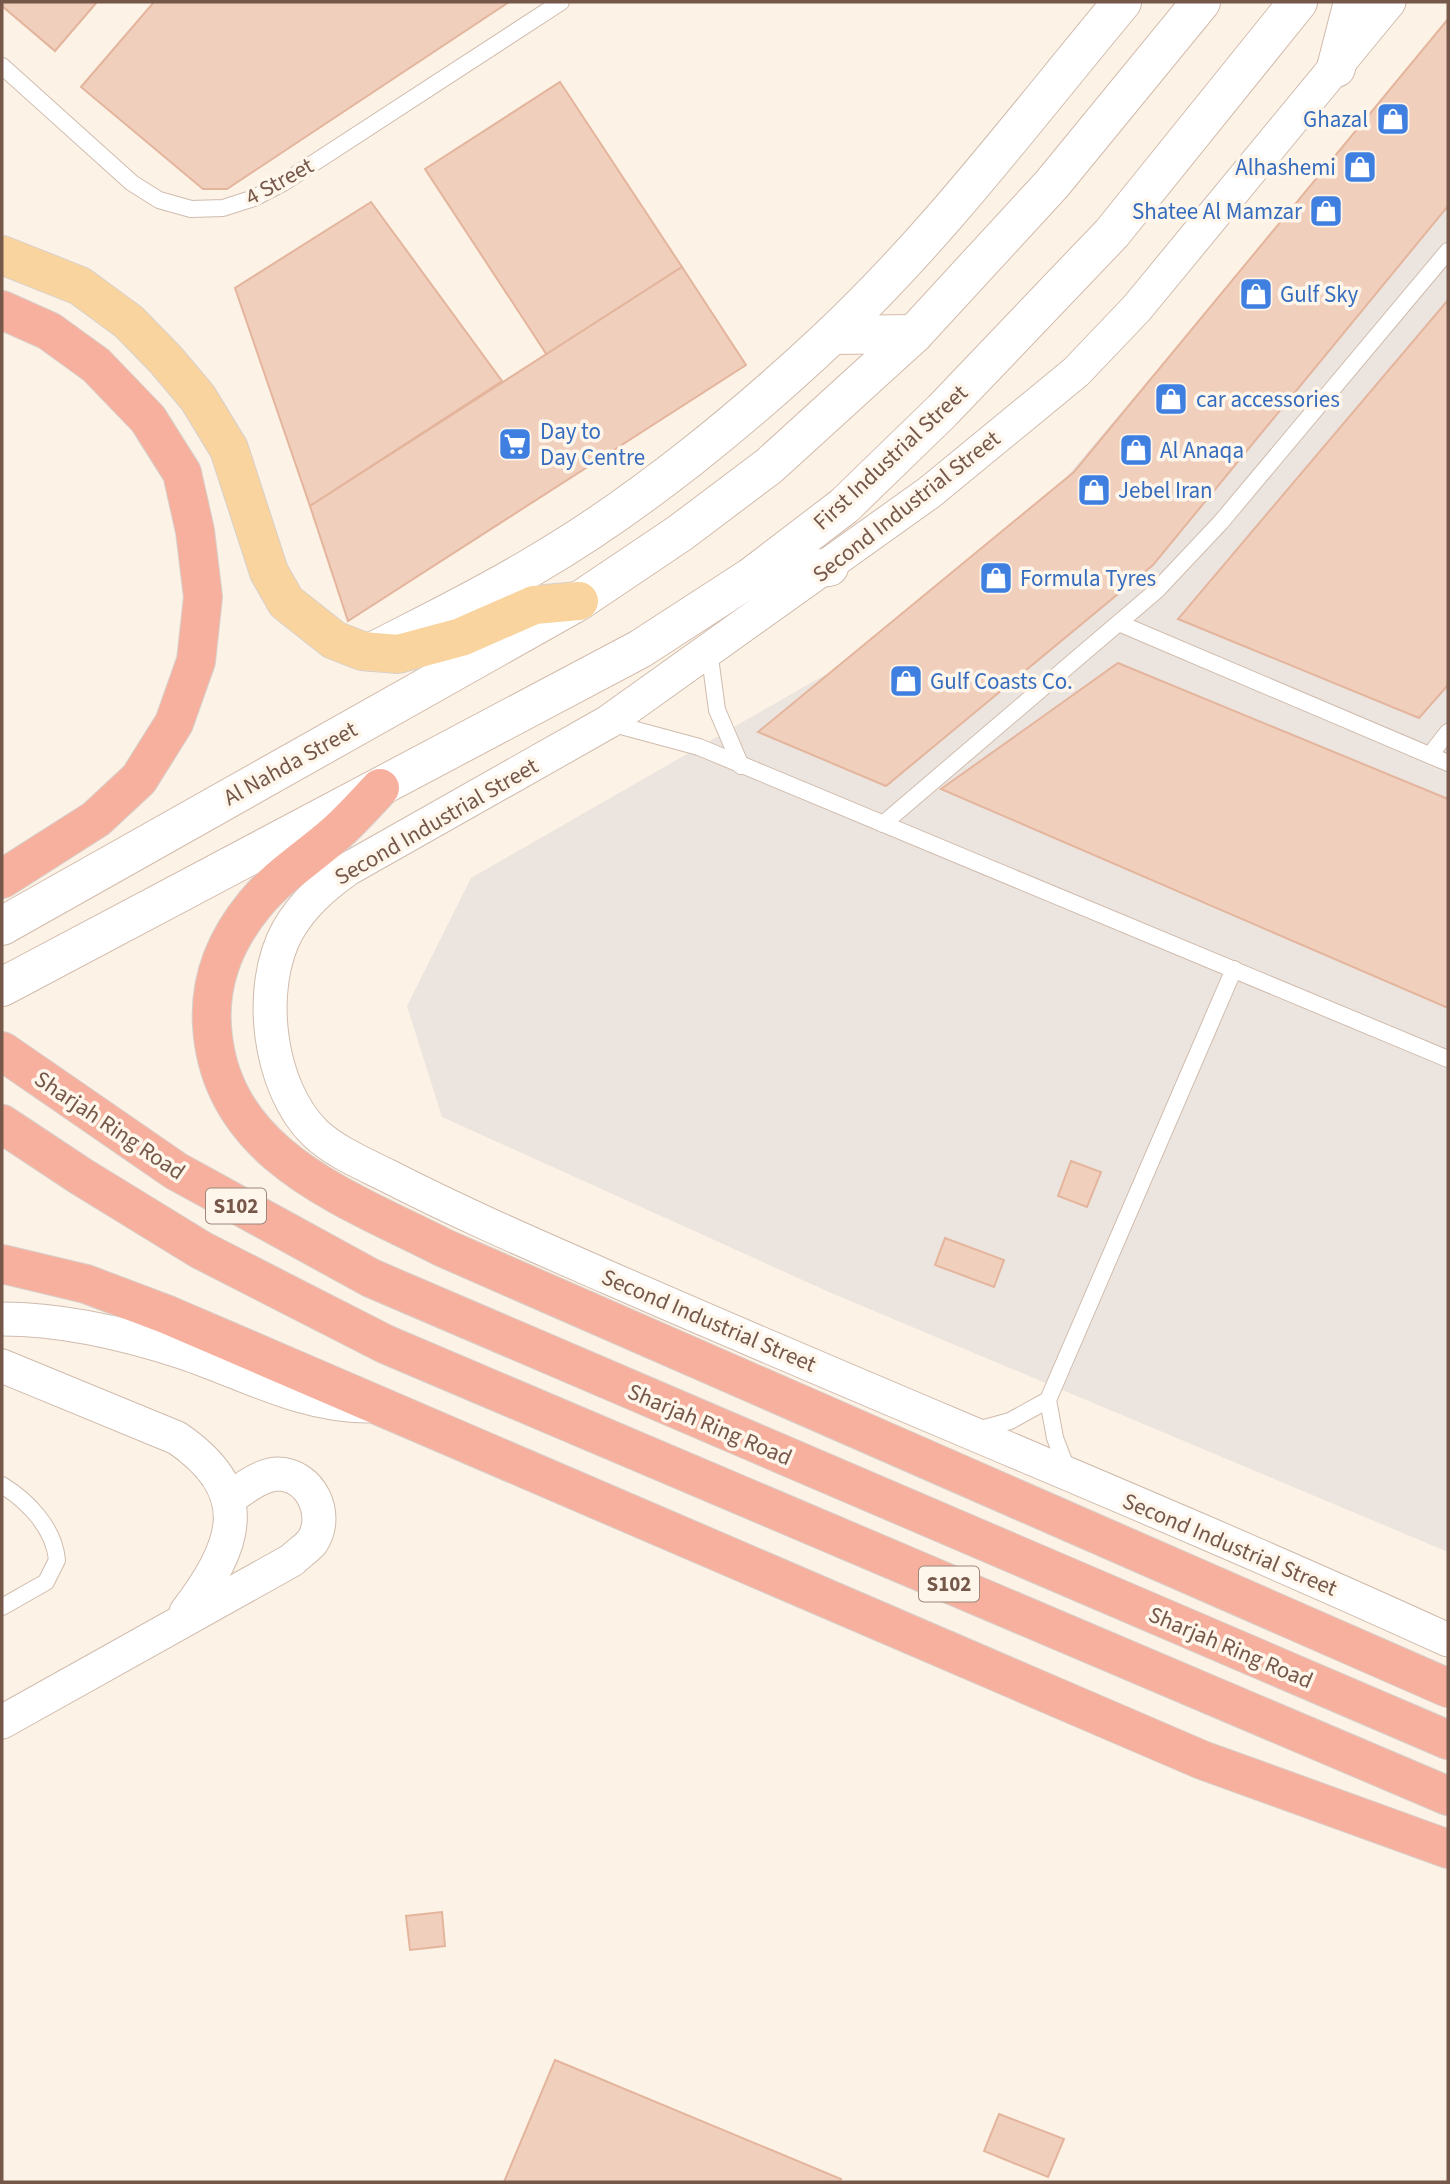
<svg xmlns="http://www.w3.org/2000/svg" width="1450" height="2184" viewBox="0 0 1450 2184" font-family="'Source Sans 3',sans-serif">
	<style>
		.industrial { fill: #ece5df }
		.building { fill: #f1cfbd; stroke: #e4b59d; stroke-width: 2 }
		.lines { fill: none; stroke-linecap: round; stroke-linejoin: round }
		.service-casing { stroke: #d0bcae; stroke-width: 18 }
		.minor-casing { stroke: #d0bcae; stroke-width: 35 }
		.tertiary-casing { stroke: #d0bcae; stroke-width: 40 }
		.secondary-casing { stroke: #d3bbac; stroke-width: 40 }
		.primary-casing { stroke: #d8d0cc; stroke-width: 40 }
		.motorway-casing { stroke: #d8d0cc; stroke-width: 40 }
		.service { stroke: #fff; stroke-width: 16 }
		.minor { stroke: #fff; stroke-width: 33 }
		.tertiary { stroke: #fff; stroke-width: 38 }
		.secondary { stroke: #fff; stroke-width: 38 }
		.primary { stroke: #fad49e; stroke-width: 38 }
		.motorway { stroke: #f6b09d; stroke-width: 38 }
		.labels { text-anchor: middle; stroke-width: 7; stroke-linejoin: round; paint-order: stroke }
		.shield { fill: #fff6eb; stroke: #9e877a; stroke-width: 2 }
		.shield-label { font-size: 21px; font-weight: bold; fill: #75584a }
		.shop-label { font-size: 23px; fill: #366cbe; stroke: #fff6eb; text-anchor: start }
		.street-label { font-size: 23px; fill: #75584a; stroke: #fff6eb }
	</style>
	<rect width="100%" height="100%" fill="#fcf2e5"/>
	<polygon class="industrial" points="1448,27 1448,1552 829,1292 442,1117 407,1006 471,878 969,592"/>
	<g class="building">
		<polygon points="2,2 97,2 55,51 2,6"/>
		<polygon points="154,2 509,2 227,189 203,189 81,87"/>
		<polygon points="1448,19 1448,206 1153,565 886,786 758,732 1074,472"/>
		<polygon points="560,82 682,267 547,355 425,169"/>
		<polygon points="371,202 502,381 310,506 235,288"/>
		<polygon points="682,267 746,365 348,621 310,506"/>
		<polygon points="1448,300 1448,685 1419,718 1178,619"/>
		<polygon points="1118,663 1448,799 1448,1008 941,789"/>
		<polygon points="1071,1161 1101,1172 1087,1207 1058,1196"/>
		<polygon points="945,1238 1004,1260 994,1287 935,1265"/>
		<polygon points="442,1912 445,1946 410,1950 406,1916"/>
		<polygon points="555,2060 841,2179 840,2182 504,2182"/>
		<polygon points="999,2114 1064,2139 1048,2177 984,2151"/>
	</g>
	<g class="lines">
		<defs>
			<g id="service">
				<polyline points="2,66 132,183 159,200 191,209 223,208 254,198 283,183 561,2"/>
				<polyline points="1121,624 1448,763"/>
				<polyline points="709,650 717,710 741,766"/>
				<polyline points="610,723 699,747 1448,1059"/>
				<polyline points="1430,755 1448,732"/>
				<polyline points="883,824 1156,591 1221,522 1448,251"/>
				<polyline points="1048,1400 1055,1438 1068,1472"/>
				<polyline points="977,1430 1010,1421 1048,1400 1234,969"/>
				<path d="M2,1485C28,1501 54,1528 57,1560L46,1582L2,1607"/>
			</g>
			<g id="minor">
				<path d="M1389,2L1137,308L1076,372L930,492L608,722L348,869C324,886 303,904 288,930C256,987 268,1087 315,1133C335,1152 364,1164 388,1176C460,1213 534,1245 607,1277C887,1400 1170,1513 1448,1640"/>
				<path d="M2,1319C63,1319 127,1334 185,1353C246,1374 302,1406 368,1406"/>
				<path d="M2,1366L177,1438C256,1492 237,1546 186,1612"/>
				<path d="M2,1722L292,1560C298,1554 307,1548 312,1542C330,1515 311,1474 277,1474C260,1475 243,1489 230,1498"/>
			</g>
			<path id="tertiary" d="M372,652C426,624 482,597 535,565C638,505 744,418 831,336C938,235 1028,115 1122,2"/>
			<g id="secondary">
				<polyline points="1336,68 1353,2"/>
				<polyline points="832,335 914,334"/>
				<polyline points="753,577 829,567"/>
				<polyline points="2,926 579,601 680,533 769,466 914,334 1052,184 1201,2"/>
				<polyline points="2,987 640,649 751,577 844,506 942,411 1112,233 1298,2"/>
			</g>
			<polyline id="primary" points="2,255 80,286 129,322 166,360 198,398 229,449 269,572 286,602 334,640 362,651 398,654 461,637 534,605 579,601"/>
			<g id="motorway">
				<polyline points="2,310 49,331 96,365 148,419 182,473 195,531 203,597 196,661 174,723 139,779 96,819 2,879"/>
				<path d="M380,788C365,804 351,820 335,834C309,857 278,876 255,904C226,939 209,980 212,1026C220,1155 344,1197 444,1248L1448,1688"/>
				<polyline points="2,1051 176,1171 371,1278 1448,1740"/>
				<polyline points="2,1124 82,1177 201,1250 385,1344 1448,1796"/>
				<polyline points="2,1264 86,1284 168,1315 1202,1760 1448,1849"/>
			</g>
		</defs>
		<use href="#service" class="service-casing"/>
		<use href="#minor" class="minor-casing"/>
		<use href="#tertiary" class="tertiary-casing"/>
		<use href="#secondary" class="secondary-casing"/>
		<use href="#primary" class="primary-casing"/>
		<use href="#motorway" class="motorway-casing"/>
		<use href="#service" class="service"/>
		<use href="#minor" class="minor"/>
		<use href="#tertiary" class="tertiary"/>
		<use href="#secondary" class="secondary"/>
		<use href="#primary" class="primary"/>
		<use href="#motorway" class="motorway"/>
	</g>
	<defs>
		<symbol id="shop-square" viewBox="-11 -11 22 22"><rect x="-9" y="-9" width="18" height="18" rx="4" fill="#3f7fe0" stroke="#fff6eb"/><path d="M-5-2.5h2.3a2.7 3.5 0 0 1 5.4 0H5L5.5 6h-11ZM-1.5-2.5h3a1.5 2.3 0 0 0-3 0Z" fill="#fff"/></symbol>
		<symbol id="supermarket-square" viewBox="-11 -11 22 22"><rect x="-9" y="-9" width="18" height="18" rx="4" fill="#3f7fe0" stroke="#fff6eb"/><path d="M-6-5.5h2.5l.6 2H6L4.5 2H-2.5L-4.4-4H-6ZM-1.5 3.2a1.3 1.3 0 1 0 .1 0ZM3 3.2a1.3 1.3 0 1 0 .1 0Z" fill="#fff"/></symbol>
	</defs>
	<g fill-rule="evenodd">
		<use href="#shop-square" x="1374" y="100" width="38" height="38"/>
		<use href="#shop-square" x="1341" y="148" width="38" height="38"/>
		<use href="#shop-square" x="1307" y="192" width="38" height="38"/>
		<use href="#shop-square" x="1237" y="275" width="38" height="38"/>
		<use href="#shop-square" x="1152" y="380" width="38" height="38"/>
		<use href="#supermarket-square" x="496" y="425" width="38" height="38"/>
		<use href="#shop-square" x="1117" y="431" width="38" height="38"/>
		<use href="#shop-square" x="1075" y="471" width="38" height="38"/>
		<use href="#shop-square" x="977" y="559" width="38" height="38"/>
		<use href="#shop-square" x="887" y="662" width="38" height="38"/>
	</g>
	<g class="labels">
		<g class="shield">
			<rect x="206" y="1188.5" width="60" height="35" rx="5"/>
			<rect x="919" y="1566.5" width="60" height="35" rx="5"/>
		</g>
		<g class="shield-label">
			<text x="236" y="1213">S102</text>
			<text x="949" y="1591">S102</text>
		</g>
		<g class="shop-label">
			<text x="1368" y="127" text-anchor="end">Ghazal</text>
			<text x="1336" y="175" text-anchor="end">Alhashemi</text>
			<text x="1302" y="219" text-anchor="end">Shatee Al Mamzar</text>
			<text x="1280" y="302">Gulf Sky</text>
			<text x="1196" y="407">car accessories</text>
			<text x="540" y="439">Day to<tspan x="540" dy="26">Day Centre</tspan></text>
			<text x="1160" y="458">Al Anaqa</text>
			<text x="1118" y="498">Jebel Iran</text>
			<text x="1020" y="586">Formula Tyres</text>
			<text x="930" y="689">Gulf Coasts Co.</text>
		</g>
		<g class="street-label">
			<text transform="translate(279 181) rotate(-29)" y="8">4 Street</text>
			<text transform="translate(890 457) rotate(-43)" y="8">First Industrial Street</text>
			<text transform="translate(906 506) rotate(-38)" y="8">Second Industrial Street</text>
			<text transform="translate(290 763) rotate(-29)" y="8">Al Nahda Street</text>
			<text transform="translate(436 821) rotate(-30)" y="8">Second Industrial Street</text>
			<text transform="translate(110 1125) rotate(34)" y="8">Sharjah Ring Road</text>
			<text transform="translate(709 1320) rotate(23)" y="8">Second Industrial Street</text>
			<text transform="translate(710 1424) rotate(23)" y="8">Sharjah Ring Road</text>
			<text transform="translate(1230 1544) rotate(23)" y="8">Second Industrial Street</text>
			<text transform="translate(1231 1647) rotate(23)" y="8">Sharjah Ring Road</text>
		</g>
	</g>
	<rect width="1450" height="2184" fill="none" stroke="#75584a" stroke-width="7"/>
</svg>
